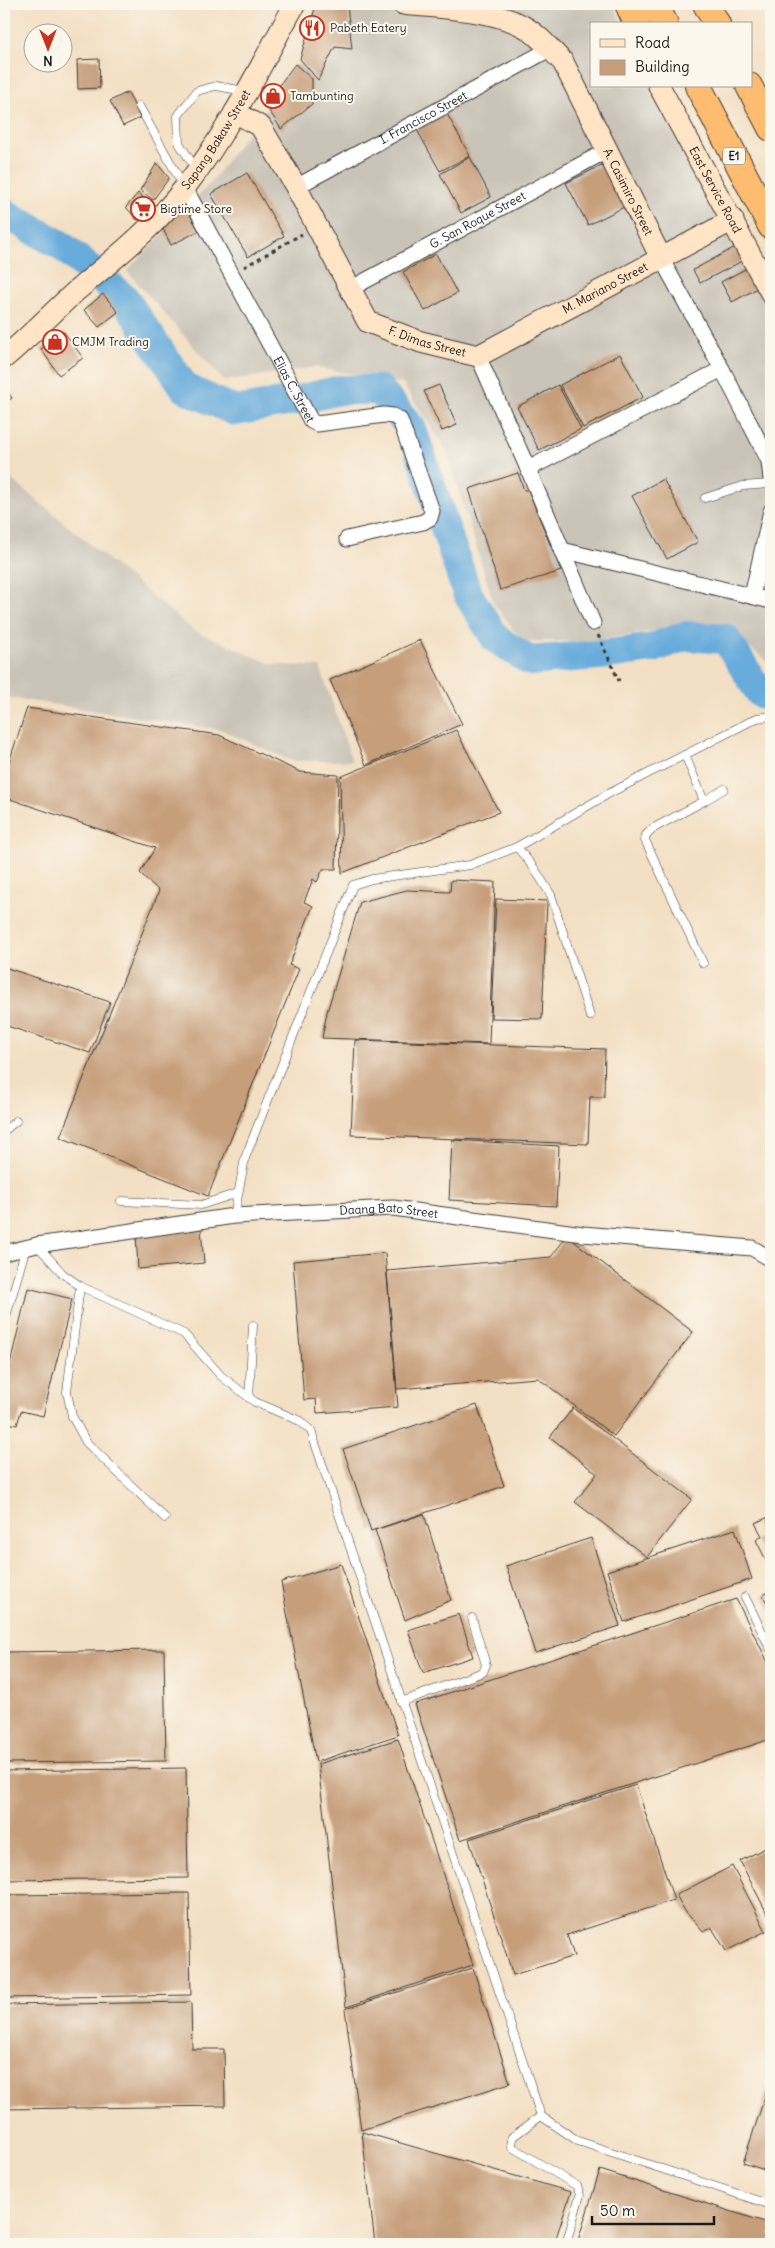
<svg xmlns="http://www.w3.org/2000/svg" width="775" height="2248" viewBox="0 0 775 2248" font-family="Delius,sans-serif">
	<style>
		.industrial { fill: #c9c3b8 }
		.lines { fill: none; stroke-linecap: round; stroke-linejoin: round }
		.river { stroke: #67acdc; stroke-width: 30 }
		.building { fill: #c69e7a }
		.lane-casing { stroke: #3c3935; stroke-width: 9 }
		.street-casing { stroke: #3c3935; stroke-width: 17 }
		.secondary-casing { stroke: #3c3935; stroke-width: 23 }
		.highway-casing { stroke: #3c3935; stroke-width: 28 }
		.path { stroke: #3c3935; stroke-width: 3; stroke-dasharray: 4 4; stroke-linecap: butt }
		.lane { stroke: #fff; stroke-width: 8 }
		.street { stroke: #fff; stroke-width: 15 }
		.secondary { stroke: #ffe4c6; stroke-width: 21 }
		.highway { stroke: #febc70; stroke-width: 26 }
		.labels { text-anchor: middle; stroke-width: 4; stroke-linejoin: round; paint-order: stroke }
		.shield { fill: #fbf7ec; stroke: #5f5e5a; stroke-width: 1 }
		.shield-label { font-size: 11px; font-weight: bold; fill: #1c1c1c }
		.poi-label { font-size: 12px; fill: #1c1c1c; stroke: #fbf7ec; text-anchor: start }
		.street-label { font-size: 12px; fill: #1c1c1c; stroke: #fbf7ec }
	</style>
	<rect width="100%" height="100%" fill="#fbf7ec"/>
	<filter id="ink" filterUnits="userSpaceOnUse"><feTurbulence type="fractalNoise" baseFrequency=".02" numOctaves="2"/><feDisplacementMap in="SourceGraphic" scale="10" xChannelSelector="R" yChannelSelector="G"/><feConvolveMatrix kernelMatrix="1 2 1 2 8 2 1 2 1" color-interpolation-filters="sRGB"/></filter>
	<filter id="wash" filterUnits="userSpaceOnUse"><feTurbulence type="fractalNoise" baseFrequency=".0096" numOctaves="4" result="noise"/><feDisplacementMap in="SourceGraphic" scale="20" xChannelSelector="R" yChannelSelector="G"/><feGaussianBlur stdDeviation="1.12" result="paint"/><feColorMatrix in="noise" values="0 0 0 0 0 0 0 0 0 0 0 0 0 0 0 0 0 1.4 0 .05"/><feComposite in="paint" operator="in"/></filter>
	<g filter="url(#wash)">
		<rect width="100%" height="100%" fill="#f3dfc3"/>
		<g class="industrial">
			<polygon points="328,4 613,4 623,24 591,24 591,86 655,86 771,309 771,664 729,632 670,629 585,641 522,641 494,604 446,449 403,384 315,367 224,381 127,271 209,185 298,65"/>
			<polygon points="4,473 193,630 271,664 320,667 352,761 292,761 222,730 4,697"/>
		</g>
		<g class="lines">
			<polyline class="river" points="4,213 62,246 124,298 185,388 235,411 303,399 339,390 380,390 412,429 467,593 496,639 530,661 608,654 653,648 685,636 726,639 760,693 771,696"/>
		</g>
		<g id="blocks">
			<g class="building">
				<polygon points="320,4 347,5 352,49 335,47 318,80 300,59 316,5"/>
				<polygon points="99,59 100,88 78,89 77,60"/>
				<polygon points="295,64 312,79 312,104 281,129 265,104"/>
				<polygon points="128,92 140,118 123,126 110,101"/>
				<polygon points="446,112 470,156 440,171 416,128"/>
				<polygon points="470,157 491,197 461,213 440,174"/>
				<polygon points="157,163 169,178 153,200 140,190"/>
				<polygon points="604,164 626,206 588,225 566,183"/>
				<polygon points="247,173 284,236 248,257 211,194"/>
				<polygon points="138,193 152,205 137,220 126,207"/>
				<polygon points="177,209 188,211 199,231 171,245 161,225"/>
				<polygon points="737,246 744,260 700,283 693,270"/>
				<polygon points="436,254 457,293 425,311 403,272"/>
				<polygon points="747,268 758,288 732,302 721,282"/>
				<polygon points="103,294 118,312 99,327 84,310"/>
				<polygon points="64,332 83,358 59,375 41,349"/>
				<polygon points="620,354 643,397 583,428 560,385"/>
				<polygon points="439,385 457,425 442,431 424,391"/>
				<polygon points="558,385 581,429 539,450 517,407"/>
				<polygon points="4,387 12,398 4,404"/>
				<polygon points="518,473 524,490 528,490 561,571 500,590 469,489"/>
				<polygon points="663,479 698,542 667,559 632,496"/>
				<polygon points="420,640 462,724 366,765 330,680"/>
				<polygon points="27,708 219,735 300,772 338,775 336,869 323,869 317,882 313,879 304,902 313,906 289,965 299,969 208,1196 60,1137 159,891 140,873 155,848 4,797 4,777"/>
				<polygon points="456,730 499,812 342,873 340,777"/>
				<polygon points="451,880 495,882 489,1044 322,1038 327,1012 360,902 407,890 450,892"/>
				<polygon points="496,899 547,901 542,1019 491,1018"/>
				<polygon points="4,967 110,1002 90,1053 4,1025"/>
				<polygon points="355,1040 605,1049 604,1097 590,1097 588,1144 351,1135"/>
				<polygon points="452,1140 559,1146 556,1206 449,1200"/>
				<polygon points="201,1229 204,1263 138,1269 136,1234"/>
				<polygon points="567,1236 693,1332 614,1436 538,1378 397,1389 387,1271 551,1257"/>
				<polygon points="385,1253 398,1407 317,1413 316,1399 304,1400 293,1261"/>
				<polygon points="28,1288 72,1299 43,1416 21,1411 17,1425 4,1422 4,1389"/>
				<polygon points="477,1405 504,1486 371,1531 343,1449"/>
				<polygon points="573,1408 692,1499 647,1557 575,1502 597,1474 550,1437"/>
				<polygon points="424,1514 451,1600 405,1620 375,1530"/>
				<polygon points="771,1516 771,1570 756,1540 762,1536 755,1523"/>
				<polygon points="735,1529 752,1579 624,1622 607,1571"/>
				<polygon points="591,1538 620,1626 535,1653 506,1566"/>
				<polygon points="341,1564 398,1735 316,1762 281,1582"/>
				<polygon points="771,1591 771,1611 763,1595"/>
				<polygon points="736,1599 771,1668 771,1739 460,1840 415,1704"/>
				<polygon points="459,1614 473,1657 423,1673 408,1630"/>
				<polygon points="164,1650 166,1761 4,1763 4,1652"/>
				<polygon points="398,1739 473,1965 346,2007 318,1764"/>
				<polygon points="186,1768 188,1878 4,1880 4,1771"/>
				<polygon points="636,1785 674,1900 567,1935 574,1956 513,1975 469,1839"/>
				<polygon points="771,1845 771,1921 740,1861"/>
				<polygon points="732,1866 766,1931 726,1951 712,1928 703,1932 685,1911 676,1895"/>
				<polygon points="189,1893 191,1995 4,1998 4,1895"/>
				<polygon points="473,1968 510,2083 361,2130 345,2009"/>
				<polygon points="191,2002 192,2049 224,2049 225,2106 4,2109 4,2005"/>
				<polygon points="771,2078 771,2172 743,2163"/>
				<polygon points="362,2132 571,2192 554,2244 375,2244"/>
				<polygon points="600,2170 771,2224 771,2244 577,2244"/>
			</g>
		</g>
	</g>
	<g filter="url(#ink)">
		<use href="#blocks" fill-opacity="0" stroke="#3c3935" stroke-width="1"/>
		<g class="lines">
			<defs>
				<g id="lane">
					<polyline points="139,106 184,187"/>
					<polyline points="196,169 179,143 178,116 197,91 216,86 245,91"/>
					<polyline points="705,498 743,486 771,484"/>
					<polyline points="685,755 704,801 724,789"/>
					<polyline points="517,847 534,868 551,895 590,1016"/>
					<polyline points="703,963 645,840 646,835 652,829 704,801"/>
					<polyline points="4,1131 16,1121"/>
					<polyline points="121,1201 201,1205 238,1193"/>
					<polyline points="234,1216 245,1158 353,885 372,879 470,865 517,847 608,794 757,718 771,716"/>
					<polyline points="37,1245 63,1274 80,1286 184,1334 221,1376 255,1402 300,1421 311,1431 541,2116 578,2141 771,2205"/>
					<polyline points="80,1286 67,1392 72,1416 86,1442 165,1518"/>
					<polyline points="4,1324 26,1247"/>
					<polyline points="249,1398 253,1325"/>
					<polyline points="745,1597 771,1650"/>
					<polyline points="401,1702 483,1672 486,1665 472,1618"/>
					<polyline points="541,2116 512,2137 512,2147 577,2186 580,2195 566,2244"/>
				</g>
				<g id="street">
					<path id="s1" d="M296,187L550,49"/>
					<path id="s2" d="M185,188L311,421L317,424L384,415L393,416L400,420L432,511L430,518L423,522L347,539"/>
					<polyline points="661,258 722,369 769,461 771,479"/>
					<path id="s3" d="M350,289L606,151"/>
					<polyline points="478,356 528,469 593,623"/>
					<polyline points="528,469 722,369"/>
					<polyline points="562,550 771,601"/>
					<polyline points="752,596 771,511"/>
					<path id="s4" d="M4,1253L37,1245L234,1216L393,1208L583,1234L752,1248L771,1259"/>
				</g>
				<g id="secondary">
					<path id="s5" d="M403,4C440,8 490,9 523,26C538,34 551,50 563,62L661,258"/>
					<path id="s6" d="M659,86L771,293"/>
					<path id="s7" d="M235,112L261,127L296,187L368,322L421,342L478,356L733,220"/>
					<path id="s8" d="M4,358C29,337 52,313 76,291C114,259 156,226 186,186C229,130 261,65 295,4"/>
				</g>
				<g id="highway">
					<polyline points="628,4 637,24"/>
					<polyline points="655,4 665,24"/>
					<polyline points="706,4 717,24"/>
					<polyline points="698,86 771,226"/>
					<polyline points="749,86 771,128"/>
				</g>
			</defs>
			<use href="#lane" class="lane-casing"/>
			<use href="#street" class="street-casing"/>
			<use href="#secondary" class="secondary-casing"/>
			<use href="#highway" class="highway-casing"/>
			<g class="path">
				<polyline points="244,267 302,234"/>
				<polyline points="598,635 619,681"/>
			</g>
			<use href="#lane" class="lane"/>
			<use href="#street" class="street"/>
			<use href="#secondary" class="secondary"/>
			<use href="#highway" class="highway"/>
		</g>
	</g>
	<defs>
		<symbol id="restaurant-ring" viewBox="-11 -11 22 22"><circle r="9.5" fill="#fbf7ec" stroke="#c8321e" stroke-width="1.5"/><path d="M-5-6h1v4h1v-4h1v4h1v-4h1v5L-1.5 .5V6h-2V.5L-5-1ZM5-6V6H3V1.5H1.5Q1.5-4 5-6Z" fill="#c8321e"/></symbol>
		<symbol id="shop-ring" viewBox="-11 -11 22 22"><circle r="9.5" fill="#fbf7ec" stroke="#c8321e" stroke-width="1.5"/><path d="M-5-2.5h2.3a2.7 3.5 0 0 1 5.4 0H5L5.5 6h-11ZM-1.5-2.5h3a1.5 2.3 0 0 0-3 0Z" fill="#c8321e"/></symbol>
		<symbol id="supermarket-ring" viewBox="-11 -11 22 22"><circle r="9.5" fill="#fbf7ec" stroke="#c8321e" stroke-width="1.5"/><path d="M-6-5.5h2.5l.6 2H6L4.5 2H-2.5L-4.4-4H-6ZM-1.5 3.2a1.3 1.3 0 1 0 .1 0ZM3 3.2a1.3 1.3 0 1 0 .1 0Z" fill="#c8321e"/></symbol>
	</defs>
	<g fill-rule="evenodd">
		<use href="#restaurant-ring" x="298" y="14" width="28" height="28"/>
		<use href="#shop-ring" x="259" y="82" width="28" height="28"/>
		<use href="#supermarket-ring" x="129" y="195" width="28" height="28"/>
		<use href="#shop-ring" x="41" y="328" width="28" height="28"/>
	</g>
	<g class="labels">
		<rect class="shield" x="723" y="147.5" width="22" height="17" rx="4"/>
		<g class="shield-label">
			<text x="734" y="160">E1</text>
		</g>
		<g class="poi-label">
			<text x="330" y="32">Pabeth Eatery</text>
			<text x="290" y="100">Tambunting</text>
			<text x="160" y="213">Bigtime Store</text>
			<text x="72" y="346">CMJM Trading</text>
		</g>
		<g class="street-label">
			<text dy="4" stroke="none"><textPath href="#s1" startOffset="145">I. Francisco Street</textPath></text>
			<text dy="4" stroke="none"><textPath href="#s8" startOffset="306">Sapang Bakaw Street</textPath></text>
			<text dy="4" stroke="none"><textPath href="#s6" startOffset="118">East Service Road</textPath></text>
			<text dy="4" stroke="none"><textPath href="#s5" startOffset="322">A. Casimiro Street</textPath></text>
			<text dy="4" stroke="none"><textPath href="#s3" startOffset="145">G. San Roque Street</textPath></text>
			<text dy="4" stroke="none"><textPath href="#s7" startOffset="512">M. Mariano Street</textPath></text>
			<text dy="4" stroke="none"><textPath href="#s7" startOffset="315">F. Dimas Street</textPath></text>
			<text dy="4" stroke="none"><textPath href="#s2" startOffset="229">Elias C. Street</textPath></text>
			<text dy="4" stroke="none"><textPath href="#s4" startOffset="388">Daang Bato Street</textPath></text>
		</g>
	</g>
	<rect width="775" height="2248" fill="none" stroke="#fbf7ec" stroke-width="20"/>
	<rect x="590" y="22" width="162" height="65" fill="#fbf7ec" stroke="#a29f99"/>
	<rect x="600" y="39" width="25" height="8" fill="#ffe4c6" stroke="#a29f99"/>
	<text x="635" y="48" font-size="15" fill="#1c1c1c">Road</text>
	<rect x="600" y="60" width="25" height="15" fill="#c69e7a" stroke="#a29f99"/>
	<text x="635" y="72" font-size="15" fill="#1c1c1c">Building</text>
	<g transform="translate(48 48) rotate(180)"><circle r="24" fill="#fbf7ec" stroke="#a29f99"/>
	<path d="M0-4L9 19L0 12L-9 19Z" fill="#c8321e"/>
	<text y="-8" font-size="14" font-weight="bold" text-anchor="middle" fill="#1c1c1c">N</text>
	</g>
	<path d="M592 2216v8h122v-8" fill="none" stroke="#1c1c1c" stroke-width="2.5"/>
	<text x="600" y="2216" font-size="15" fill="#1c1c1c" stroke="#fbf7ec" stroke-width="4" paint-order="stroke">50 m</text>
</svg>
